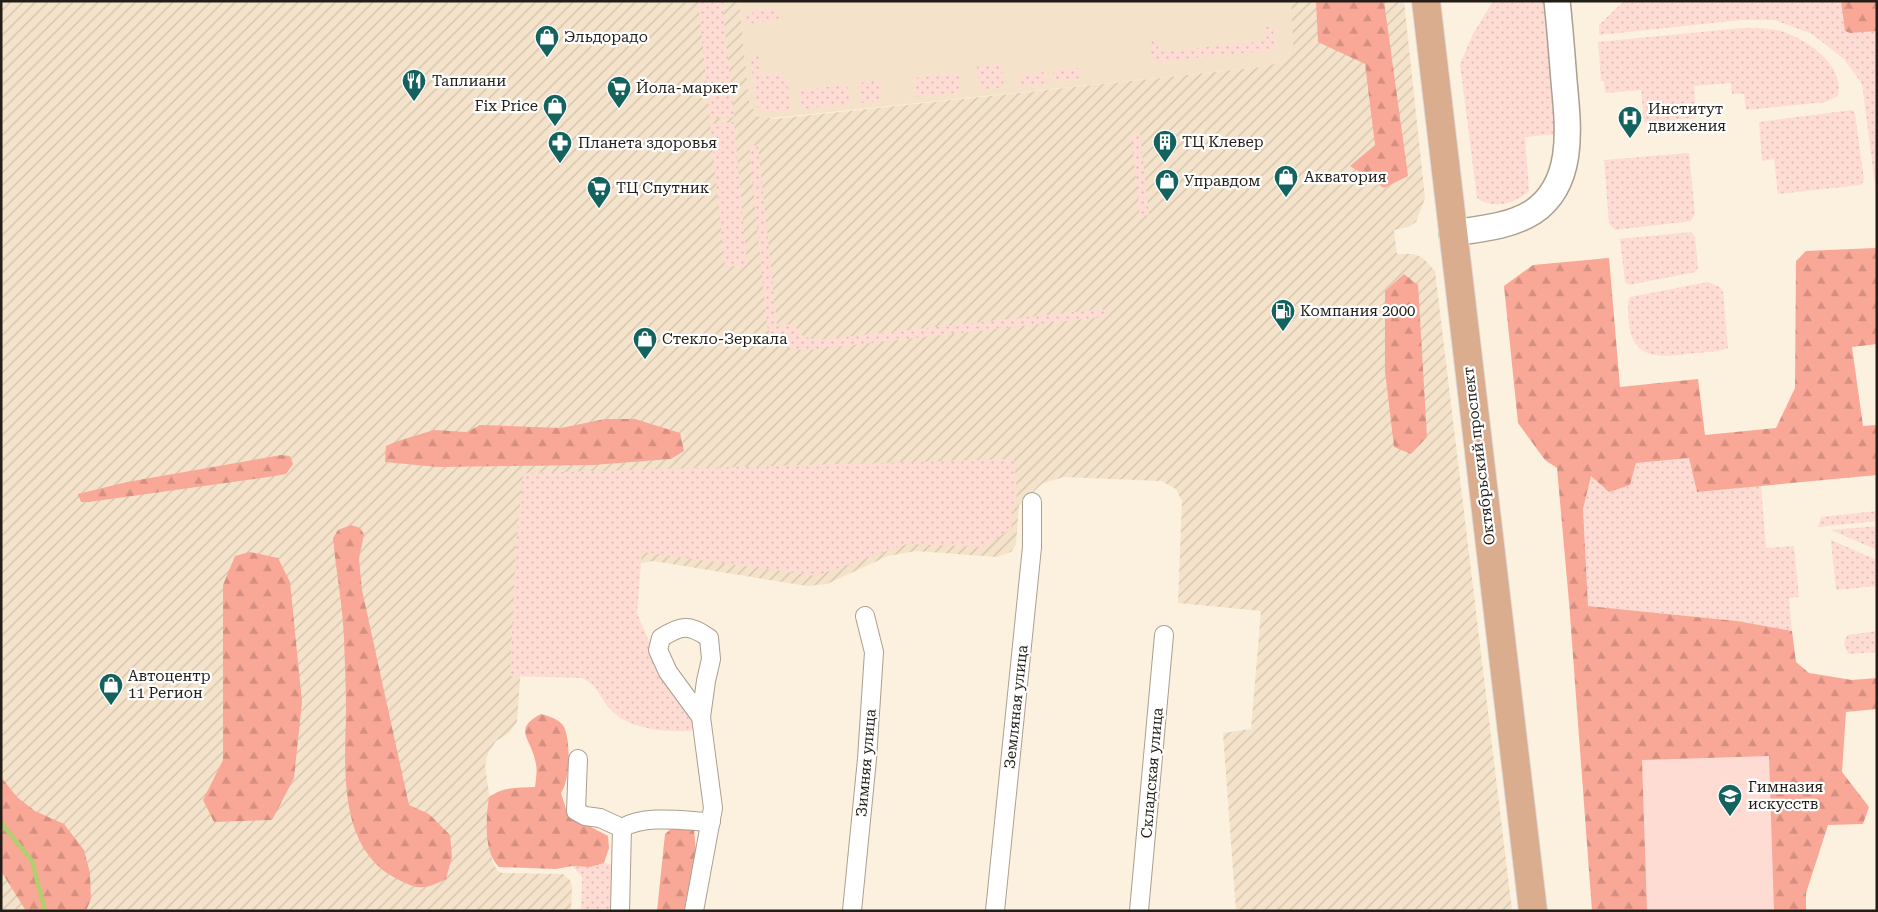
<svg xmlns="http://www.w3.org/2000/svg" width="1878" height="912" viewBox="0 0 1878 912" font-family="'Roboto Serif',serif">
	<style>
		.built { fill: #f4e3ca }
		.industrial { fill: url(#industrial-furrows) }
		.grass { fill: url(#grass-dots) }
		.forest { fill: url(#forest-firs) }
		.pitch { fill: #fedcd4 }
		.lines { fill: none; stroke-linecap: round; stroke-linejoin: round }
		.stream { stroke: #b3ce6e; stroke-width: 4.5 }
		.street-casing { stroke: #ab9f8f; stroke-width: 20 }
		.secondary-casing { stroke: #ab9f8f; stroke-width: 28 }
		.primary-casing { stroke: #dcdbda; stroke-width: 30 }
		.street { stroke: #fff; stroke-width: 18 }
		.secondary { stroke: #fff; stroke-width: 25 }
		.primary { stroke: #daad8e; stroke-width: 28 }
		.labels { text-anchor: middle; stroke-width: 4.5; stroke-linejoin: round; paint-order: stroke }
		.poi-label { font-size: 15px; fill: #221e17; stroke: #fff; text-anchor: start }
		.street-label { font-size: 15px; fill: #221e17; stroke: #fff }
	</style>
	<defs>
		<pattern id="industrial-furrows" width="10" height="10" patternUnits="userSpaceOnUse" patternTransform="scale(1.25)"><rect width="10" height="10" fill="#f4e3ca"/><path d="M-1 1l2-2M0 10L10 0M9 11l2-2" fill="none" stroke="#d1c2ad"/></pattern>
		<pattern id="grass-dots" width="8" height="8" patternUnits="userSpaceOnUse" patternTransform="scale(1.25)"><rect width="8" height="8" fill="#fedcd4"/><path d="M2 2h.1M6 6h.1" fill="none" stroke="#d9bcb5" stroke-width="1.8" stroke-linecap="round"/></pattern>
		<pattern id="forest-firs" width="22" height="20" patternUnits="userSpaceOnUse" patternTransform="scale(1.25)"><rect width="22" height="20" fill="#f9a797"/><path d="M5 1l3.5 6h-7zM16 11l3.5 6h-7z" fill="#d58f81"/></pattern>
	</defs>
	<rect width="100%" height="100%" fill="#fcf0de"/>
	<polygon class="built" points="739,1 1291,1 1294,36 1293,46 1289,55 1279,63 1262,67 763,119 752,111 749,101"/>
	<polygon class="industrial" points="1,1 739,1 749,101 757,116 774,119 1262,67 1279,63 1289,55 1293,46 1291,1 1404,1 1425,198 1416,222 1408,227 1394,230 1397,254 1414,254 1423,258 1435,271 1512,911 1236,911 1223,733 1251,729 1261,611 1178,603 1182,501 1176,489 1161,481 1064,477 1043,483 1019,505 1016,544 1011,552 997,557 916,551 888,556 827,584 807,586 653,561 622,567 521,666 517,722 509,733 496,741 488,753 485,766 492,814 492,861 497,870 502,873 563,874 570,880 572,887 571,911 1,911"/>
	<g class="grass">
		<polygon points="698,1 722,1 734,117 710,119"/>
		<path d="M1493,1H1544L1559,131L1555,134L1525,137L1529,191C1514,204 1494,210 1477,198L1460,64L1473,34Z"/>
		<polygon points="1624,1 1877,1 1877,199 1862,84 1844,59 1812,34 1775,20 1741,20 1599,35 1599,25"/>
		<polygon points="777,8 779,20 746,24 747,16 757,10"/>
		<path d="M1265,26L1273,29L1275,47L1272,50L1156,62C1150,57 1149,45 1153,38H1156L1159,52L1267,41Z"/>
		<path d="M1743,28C1756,28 1769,28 1781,31C1807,39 1845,65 1838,96L1826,102L1746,110L1744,94H1732L1731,83L1694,86L1696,118L1644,122L1641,90L1605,93L1604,81H1601L1598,42Z"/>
		<polygon points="759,56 761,75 785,73 792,110 768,112 758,108 750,57"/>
		<polygon points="1001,63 1004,87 980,90 977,66"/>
		<polygon points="1079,68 1080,78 1054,82 1053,71"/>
		<polygon points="1045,72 1047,83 1020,86 1019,75"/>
		<polygon points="959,73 961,92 917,97 915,78"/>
		<polygon points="880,80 882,101 860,103 858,83"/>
		<polygon points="847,85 850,104 802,109 800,90"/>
		<polygon points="1852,110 1855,114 1864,180 1861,185 1778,194 1774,159 1762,161 1759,122"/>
		<polygon points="734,122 747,265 725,267 710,124"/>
		<polygon points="1140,134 1149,215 1140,216 1131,135"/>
		<path d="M758,145L777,325L793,324L803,336L816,340L1102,309L1110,315L1102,317L809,350C789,350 774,346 767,326L749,146Z"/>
		<polygon points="1689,153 1695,214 1691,221 1615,230 1609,224 1604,160"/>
		<polygon points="1691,232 1695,237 1698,268 1695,272 1629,285 1625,282 1620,239"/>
		<path d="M1708,282L1720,287L1723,292L1728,348C1719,352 1707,352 1697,353C1668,356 1633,364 1629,324C1629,316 1626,304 1630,297Z"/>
		<polygon points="1689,458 1697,492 1761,486 1766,548 1794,546 1799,597 1789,598 1792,631 1737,621 1588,606 1583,509 1591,476 1630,485 1636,463"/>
		<path d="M1014,459L1017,493L1011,529L984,547L907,544L816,576L642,552L637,613L653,651L696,725L691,731C665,732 629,730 610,709C599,697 599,686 582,678L510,676L516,547L523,473Z"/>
		<polygon points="1877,511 1877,521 1818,527 1821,517"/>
		<polygon points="1877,526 1877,550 1831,530"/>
		<polygon points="1831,540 1877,560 1877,586 1836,590"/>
		<path d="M1877,631V652L1849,654C1844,648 1842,641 1848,635Z"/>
		<polygon points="604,863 616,865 615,911 581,911 582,877 572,866 590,867"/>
	</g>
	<g class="forest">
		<polygon points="1316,1 1384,1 1408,176 1384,188 1350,166 1375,145 1365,64 1318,42"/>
		<polygon points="1841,1 1877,1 1877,31 1850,33 1845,31"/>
		<polygon points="1875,248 1877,251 1877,344 1852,347 1863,426 1877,425 1877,475 1697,492 1689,458 1636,463 1630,485 1609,492 1591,476 1583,509 1588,606 1737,621 1792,631 1796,662 1809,673 1852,680 1877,678 1877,709 1846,712 1842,772 1869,807 1863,824 1828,825 1806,893 1806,911 1592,911 1569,602 1557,468 1545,460 1518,423 1504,286 1533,265 1609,258 1620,387 1698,379 1705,435 1776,428 1795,388 1796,261 1806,251"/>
		<polygon points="1404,274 1418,285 1427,437 1411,454 1394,447 1385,371 1385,291"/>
		<polygon points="605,419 635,419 680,433 684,451 671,459 593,465 438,467 385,462 386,446 398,441 434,430 467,432 480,425 561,428"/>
		<polygon points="281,455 290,456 293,464 286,474 269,477 89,502 81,502 78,494 127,482"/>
		<path d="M351,525L360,528L364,534L359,559L362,590L409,805L429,814L450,835L452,857L446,879C424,890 418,890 397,879C337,849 345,767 346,712C346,688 345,664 344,640C343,606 336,572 333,538L338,530Z"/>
		<polygon points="250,552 278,558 290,582 302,702 294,778 272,820 214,822 203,800 223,760 223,585 235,556"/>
		<path d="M541,714C548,716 560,719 564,727C571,741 570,781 561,793L568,815L608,836L609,848L604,863L590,867L572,866L556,869L499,867C483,851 486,818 489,797C505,786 517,788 535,787C536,778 538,768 535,760C531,739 512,729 541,714Z"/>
		<polygon points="1,777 17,797 35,811 64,824 84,850 90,873 91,899 86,911 26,911 1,871"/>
		<polygon points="682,827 694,830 696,852 684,911 657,911 665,834 671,829"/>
	</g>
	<polygon class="pitch" points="1769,756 1774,911 1647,911 1642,760"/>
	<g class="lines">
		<polyline class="stream" points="1,823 32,861 45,911"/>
		<defs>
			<g id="street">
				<polyline points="578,759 576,811 585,816 600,818 622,828"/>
				<path d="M620,911L622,828C646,814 684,821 711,822"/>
				<path d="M694,911L713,808L701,717L706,681L711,659L709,638C689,624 681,625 661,638L658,650L668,672L701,717"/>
				<polyline points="852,911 867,759 874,652 865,616"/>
				<polyline points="995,911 1032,547 1032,502"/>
				<polyline points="1139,911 1164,635"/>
			</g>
			<path id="secondary" d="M1452,233C1479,229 1509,227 1533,212C1576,183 1568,125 1564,81C1562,55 1560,28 1557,1"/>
			<polyline id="primary" points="1426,1 1533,911"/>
		</defs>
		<use href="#street" class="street-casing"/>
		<use href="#secondary" class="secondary-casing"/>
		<use href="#primary" class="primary-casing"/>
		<use href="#street" class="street"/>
		<use href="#secondary" class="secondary"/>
		<use href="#primary" class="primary"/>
	</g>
	<defs>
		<symbol id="shop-pin" viewBox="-11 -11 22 30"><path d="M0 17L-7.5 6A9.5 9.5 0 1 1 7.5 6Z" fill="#13625e" stroke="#fff"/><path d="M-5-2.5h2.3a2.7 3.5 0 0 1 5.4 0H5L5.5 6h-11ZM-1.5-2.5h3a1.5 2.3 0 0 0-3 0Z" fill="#fff"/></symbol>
		<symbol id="restaurant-pin" viewBox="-11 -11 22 30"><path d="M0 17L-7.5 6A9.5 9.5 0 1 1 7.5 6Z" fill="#13625e" stroke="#fff"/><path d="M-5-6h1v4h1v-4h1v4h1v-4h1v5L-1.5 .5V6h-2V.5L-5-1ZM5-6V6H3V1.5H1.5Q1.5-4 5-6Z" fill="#fff"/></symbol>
		<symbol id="supermarket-pin" viewBox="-11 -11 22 30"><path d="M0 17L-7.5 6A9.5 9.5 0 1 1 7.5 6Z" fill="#13625e" stroke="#fff"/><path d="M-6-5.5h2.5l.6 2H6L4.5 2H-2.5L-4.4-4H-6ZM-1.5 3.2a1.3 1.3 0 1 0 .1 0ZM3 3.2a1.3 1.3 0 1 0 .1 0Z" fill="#fff"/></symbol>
		<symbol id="hospital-pin" viewBox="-11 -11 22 30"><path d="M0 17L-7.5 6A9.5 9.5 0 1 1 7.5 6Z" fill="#13625e" stroke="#fff"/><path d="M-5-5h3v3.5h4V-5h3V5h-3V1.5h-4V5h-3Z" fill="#fff"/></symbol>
		<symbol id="building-pin" viewBox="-11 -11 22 30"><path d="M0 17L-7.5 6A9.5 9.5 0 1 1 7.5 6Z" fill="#13625e" stroke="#fff"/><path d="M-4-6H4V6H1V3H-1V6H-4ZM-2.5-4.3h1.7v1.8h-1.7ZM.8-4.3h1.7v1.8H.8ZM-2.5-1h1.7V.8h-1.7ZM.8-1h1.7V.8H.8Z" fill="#fff"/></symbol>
		<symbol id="pharmacy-pin" viewBox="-11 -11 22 30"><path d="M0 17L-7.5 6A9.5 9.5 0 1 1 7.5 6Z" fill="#13625e" stroke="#fff"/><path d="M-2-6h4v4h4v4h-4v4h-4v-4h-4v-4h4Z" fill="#fff"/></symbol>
		<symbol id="fuel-pin" viewBox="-11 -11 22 30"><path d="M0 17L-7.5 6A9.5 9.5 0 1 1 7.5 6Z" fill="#13625e" stroke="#fff"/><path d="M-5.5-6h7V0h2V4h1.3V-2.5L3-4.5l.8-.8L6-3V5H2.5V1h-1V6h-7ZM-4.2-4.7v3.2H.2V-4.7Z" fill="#fff"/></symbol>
		<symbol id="school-pin" viewBox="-11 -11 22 30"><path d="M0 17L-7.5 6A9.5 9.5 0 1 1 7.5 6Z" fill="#13625e" stroke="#fff"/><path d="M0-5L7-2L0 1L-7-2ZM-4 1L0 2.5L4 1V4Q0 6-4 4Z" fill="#fff"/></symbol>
	</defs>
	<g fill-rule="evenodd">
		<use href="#shop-pin" x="533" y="23" width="28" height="38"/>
		<use href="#restaurant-pin" x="400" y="67" width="28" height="38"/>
		<use href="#supermarket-pin" x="605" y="74" width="28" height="38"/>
		<use href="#shop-pin" x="541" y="92" width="28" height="38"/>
		<use href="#hospital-pin" x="1616" y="104" width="28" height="38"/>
		<use href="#building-pin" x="1151" y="128" width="28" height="38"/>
		<use href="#pharmacy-pin" x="546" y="129" width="28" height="38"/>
		<use href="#shop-pin" x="1272" y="163" width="28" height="38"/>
		<use href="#shop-pin" x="1153" y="167" width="28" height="38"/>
		<use href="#supermarket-pin" x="585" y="174" width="28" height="38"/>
		<use href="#fuel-pin" x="1269" y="297" width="28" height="38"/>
		<use href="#shop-pin" x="631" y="325" width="28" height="38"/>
		<use href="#shop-pin" x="97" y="671" width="28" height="38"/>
		<use href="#school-pin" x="1716" y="782" width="28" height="38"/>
	</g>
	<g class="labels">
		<g class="poi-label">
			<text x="564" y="42">Эльдорадо</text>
			<text x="432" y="86">Таплиани</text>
			<text x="636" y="93">Йола-маркет</text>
			<text x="538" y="111" text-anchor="end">Fix Price</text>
			<text x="1648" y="114">Институт<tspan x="1648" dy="17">движения</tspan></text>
			<text x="1182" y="147">ТЦ Клевер</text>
			<text x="578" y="148">Планета здоровья</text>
			<text x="1304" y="182">Акватория</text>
			<text x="1184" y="186">Управдом</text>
			<text x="616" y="193">ТЦ Спутник</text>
			<text x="1300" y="316">Компания 2000</text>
			<text x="662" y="344">Стекло-Зеркала</text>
			<text x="128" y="681">Автоцентр<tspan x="128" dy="17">11 Регион</tspan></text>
			<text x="1748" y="792">Гимназия<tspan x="1748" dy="17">искусств</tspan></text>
		</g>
		<g class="street-label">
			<text transform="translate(1479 456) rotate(-97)" y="5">Октябрьский проспект</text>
			<text transform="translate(1016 707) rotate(-84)" y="5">Земляная улица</text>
			<text transform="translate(866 763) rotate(-85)" y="5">Зимняя улица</text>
			<text transform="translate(1152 773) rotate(-85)" y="5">Складская улица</text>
		</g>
	</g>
	<rect width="1878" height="912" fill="none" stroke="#221e17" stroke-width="5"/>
</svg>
